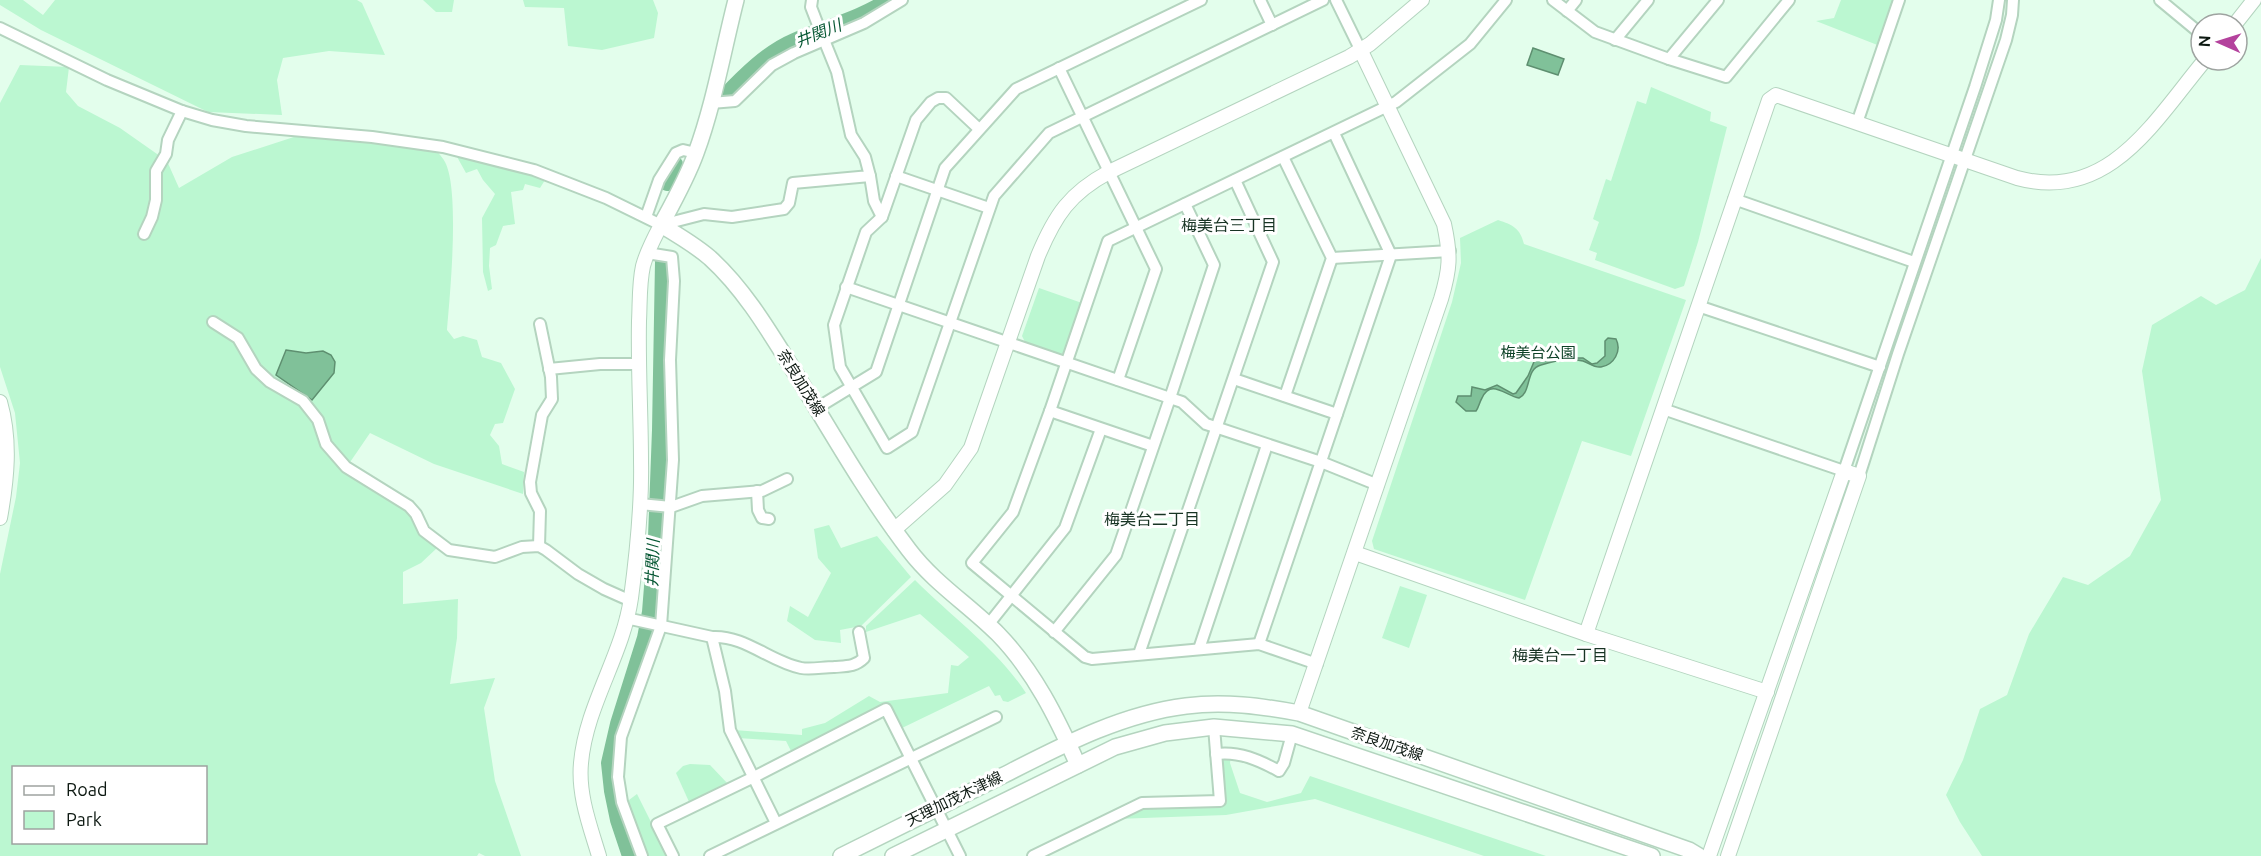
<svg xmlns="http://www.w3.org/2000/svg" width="2261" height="856" viewBox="0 0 2261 856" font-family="Ubuntu,'Noto Sans JP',sans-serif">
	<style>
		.green { fill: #bbf7d1; fill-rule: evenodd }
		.water { fill: #80c199; stroke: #5e8f70; stroke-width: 1.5 }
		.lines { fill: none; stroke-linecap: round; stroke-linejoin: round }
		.river { stroke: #80c199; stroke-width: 16 }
		.street-casing { stroke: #b4d4bf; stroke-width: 14 }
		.secondary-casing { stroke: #b4d4bf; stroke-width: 16 }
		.primary-casing { stroke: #b4d4bf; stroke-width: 18 }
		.street { stroke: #fff; stroke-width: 10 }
		.secondary { stroke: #fff; stroke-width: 14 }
		.primary { stroke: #fff; stroke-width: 15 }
		.labels { text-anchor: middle; stroke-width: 6; stroke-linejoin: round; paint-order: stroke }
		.park-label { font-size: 15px; fill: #0d4127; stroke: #fff }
		.street-label { font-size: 15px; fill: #0d1912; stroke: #fff }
		.water-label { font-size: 16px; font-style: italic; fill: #075834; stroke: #fff }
		.neighbourhood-label { font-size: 16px; fill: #183424; stroke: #fff }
	</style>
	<rect width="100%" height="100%" fill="#e3feec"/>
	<g class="green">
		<polygon points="0,0 23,0 43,15 55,0 357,0 362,3 385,55 329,51 283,58 277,80 282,115 208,112 41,30 0,5"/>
		<polygon points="423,0 454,0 452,12 436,12"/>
		<polygon points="523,0 653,0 658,13 654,38 602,50 568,46 564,8 525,7"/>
		<polygon points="1841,0 1895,0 1880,46 1816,21 1834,18"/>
		<path d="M20,65L69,67L66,92L78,106L120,128L167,161L179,188L232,157L300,135L379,142L436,150C439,154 443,158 445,162C460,190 450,295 447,330L454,339L463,336L477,340L482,357L501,363L515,389L503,423L495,424L490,435L499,446L502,464L524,472L523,494L434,464L370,433L344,471L406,507L419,534L437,548L421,563L403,572V604L458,599L457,638L450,684L495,678L484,708L495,781L521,856H485L479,853L477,856H0V574L16,497L20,463L15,413L0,367V103ZM285,351L306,353L323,351L334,373L311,400L276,375ZM14,768H206V842H14Z"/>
		<polygon points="1651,87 1711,112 1710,121 1727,127 1698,242 1684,286 1675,289 1595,260 1597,253 1589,250 1599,222 1593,219 1606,179 1611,181 1637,101 1646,104"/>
		<polygon points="456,155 498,164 545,180 540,188 525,184 523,190 511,192 515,224 503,226 496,245 490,248 489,266 492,289 488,291 483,272 482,218 495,194 483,180 477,169 466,173"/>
		<path d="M1498,220C1513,225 1520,228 1524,244L1686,300L1631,456L1582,441L1525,600L1374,549L1372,541L1452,302L1461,263L1460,238Z"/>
		<polygon points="2261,258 2261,856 1982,856 1960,822 1946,795 1963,760 1980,709 2007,695 2029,634 2063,577 2088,585 2130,556 2161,500 2142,371 2152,325 2201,296 2216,305 2245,290"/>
		<polygon points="1039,288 1082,303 1066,352 1061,354 1025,342 1022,336"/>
		<polygon points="829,525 841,548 877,536 911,577 861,626 840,630 841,643 815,640 787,621 790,606 808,617 831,573 818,558 814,529"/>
		<path d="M915,580C953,618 996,648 1026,693L1008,702L1003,701L1000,695L995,696L989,686L902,728L891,706L792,753L786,741L738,738L734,730L802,735V729L825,723L869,696L880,702L948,693L951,665L958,666L969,657L920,614L866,632V626Z"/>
		<polygon points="1400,586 1427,595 1409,648 1382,638"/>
		<polygon points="1231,756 1230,763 1240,793 1267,802 1301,793 1310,776 1546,856 1484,856 1315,799 1226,815 1116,819 1144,807 1224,806 1221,762 1225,757"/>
		<polygon points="690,764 710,765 728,784 690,804 676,773 683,766"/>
		<polygon points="637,794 668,856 648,856 625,803"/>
	</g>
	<g class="water">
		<polygon points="1533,48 1564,59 1558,75 1527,65"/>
		<path d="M1608,338L1616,339C1622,351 1614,365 1601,367C1594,368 1589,363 1583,361C1570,358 1553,361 1541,365C1525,369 1532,392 1519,398C1506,396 1491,378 1482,398C1479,403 1479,407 1476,411H1466L1456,402L1458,396H1471L1472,387L1485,390L1497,385L1513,394L1516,393L1528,376L1536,357L1547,361L1561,355L1566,358H1583L1592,364L1597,363L1605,356V341Z"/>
		<polygon points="286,350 306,353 323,351 331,355 335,362 334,373 312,400 276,375"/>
	</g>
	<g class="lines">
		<g class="river">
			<path d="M725,96C744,76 768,52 794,41C826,27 860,19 889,0"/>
			<polyline points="667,183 675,164"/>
			<polyline points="630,856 618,820 612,791 609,763 618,724 645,638 650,612 656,537 660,430 663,262"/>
		</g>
		<defs>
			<g id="street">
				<polyline points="1260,0 1272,25"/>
				<polyline points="1336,0 1360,49"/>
				<polyline points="1553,0 1595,32 1669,59 1726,77 1789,0"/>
				<polyline points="2160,0 2201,34"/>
				<polyline points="1567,11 1576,0"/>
				<polyline points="0,28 107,80 182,111 212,120 246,126 372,137 443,147 534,170 606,198 661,225 704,214 732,217 784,209 789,203 793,183 870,176 865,157 851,135 837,72 816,20 811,7 812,0"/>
				<polyline points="1615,40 1648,0"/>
				<polyline points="1669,59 1718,0"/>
				<polyline points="1059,68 1156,269 1118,380"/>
				<polyline points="711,103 735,101 772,65 794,53 864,23 902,0"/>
				<polyline points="1857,123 1899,0"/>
				<polyline points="979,129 946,98 938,98 931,102 916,120 882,217 866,232 834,325 840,367 887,448 912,432 994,196 1049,133 1323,0"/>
				<polyline points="1283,157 1332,258 1285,396"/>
				<polyline points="870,176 874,201 882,217"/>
				<polyline points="896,176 989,208"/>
				<polyline points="1734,199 1914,262"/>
				<polyline points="646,217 659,180 676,153 683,150 696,153"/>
				<polyline points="144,234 152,217 156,200 156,171 166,154 168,140 182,111"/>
				<polyline points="1332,258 1450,251"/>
				<polyline points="846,287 1170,398 1214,265 1185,204"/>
				<polyline points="1698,306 1880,367"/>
				<polyline points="213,322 238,338 256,369 270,382 303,401 318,420 326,444 346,467 409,506 416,514 424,531 449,550 495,557 522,547 539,546 546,550 578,574 604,589 631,601"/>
				<polyline points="549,369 600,364 638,364"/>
				<polyline points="1234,379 1337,414"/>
				<polyline points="817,408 876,372 945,168 1016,89 1201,0"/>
				<polyline points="1663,409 1844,471 1975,87 1996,20 1999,0"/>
				<polyline points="1050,411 1153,446"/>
				<polyline points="1859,476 1898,354 2006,40 2012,15 2013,0"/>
				<polyline points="757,491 758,510 762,518 769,519"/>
				<polyline points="640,504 671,507 702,496 762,491 787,479"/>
				<polyline points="539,546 540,511 531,493 530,482 542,415 552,399 551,377 540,324"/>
				<path d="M626,618L712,637C745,635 770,662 801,668C811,670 823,667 834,667C846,666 855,667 864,658L859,632"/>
				<polyline points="988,625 1065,528 1101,429"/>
				<polyline points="1054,632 1116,555 1170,398 1182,402 1206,424 1321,462 1378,485"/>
				<polyline points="712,637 725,691 730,730 776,823"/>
				<polyline points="1259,644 1391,255 1334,133"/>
				<polyline points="1199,649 1267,445"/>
				<polyline points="1139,654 1273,262 1235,180"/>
				<polyline points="1317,664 1259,644 1092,659 1085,657 972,563 1013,512 1050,411 1108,241 1396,102 1470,44 1506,0"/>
				<path d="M1216,754C1239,751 1259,760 1279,771L1284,763L1292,734"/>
				<polyline points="642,856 622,802 618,777 621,737 661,626 673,460 670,360 674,281 672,257 647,253"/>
				<polyline points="673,856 657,824 754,777 886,709 960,856"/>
				<polyline points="710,856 996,717"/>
				<polyline points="1033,856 1142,803 1220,801 1214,727"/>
			</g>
			<g id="secondary">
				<polyline points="2235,24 2254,0"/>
				<path d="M0,402C11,441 7,479 0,518"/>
				<path d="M894,530L945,485L971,448L1038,256C1055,215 1070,193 1109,172L1349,57L1370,44L1422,0"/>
				<polyline points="1355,553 1586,634 1767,692"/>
				<path d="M1586,634L1769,100L1776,95L2017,178C2109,203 2154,121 2205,60"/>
				<path d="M1299,713L1441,299C1450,269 1451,256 1444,224L1360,49"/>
				<path d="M599,856C590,826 578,795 581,763C586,705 623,655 631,598C637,553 642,507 641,462C641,415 638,368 639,321C640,303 639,284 643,266C647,251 654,238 661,225"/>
				<polyline points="1709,856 1844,471 1859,476 1728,856"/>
			</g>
			<g id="primary">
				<path d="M736,0C723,51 714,104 696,153C687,178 674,201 661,225C678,235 695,245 710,258C742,287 766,326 789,363C828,426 864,491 909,550C934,583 969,605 998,634C1034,671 1057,718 1078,765"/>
				<path d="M841,856C895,829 949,802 1004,775C1061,746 1121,714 1186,706C1224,701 1261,706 1299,713L1689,850L1699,856"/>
				<polyline points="893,856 1115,747 1165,733 1214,727 1292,734 1652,856"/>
			</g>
		</defs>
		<use href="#street" class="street-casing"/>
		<use href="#secondary" class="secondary-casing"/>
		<use href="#primary" class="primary-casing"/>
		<use href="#street" class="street"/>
		<use href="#secondary" class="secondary"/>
		<use href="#primary" class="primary"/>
	</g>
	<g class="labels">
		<g class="park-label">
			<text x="1538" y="358">梅美台公園</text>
		</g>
		<g class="street-label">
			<text transform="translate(801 383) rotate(58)" y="5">奈良加茂線</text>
			<text transform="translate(1387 744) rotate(19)" y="5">奈良加茂線</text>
			<text transform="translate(954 799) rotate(-26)" y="5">天理加茂木津線</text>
		</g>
		<g class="water-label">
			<text transform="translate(818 33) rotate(-22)" y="6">井関川</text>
			<text transform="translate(652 563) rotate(-88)" y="6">井関川</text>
		</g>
		<g class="neighbourhood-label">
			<text x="1229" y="231">梅美台三丁目</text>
			<text x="1152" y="525">梅美台二丁目</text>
			<text x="1560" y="661">梅美台一丁目</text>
		</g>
	</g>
	<rect x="12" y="766" width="195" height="78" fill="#ffffff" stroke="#9ea3a0" stroke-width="1.5"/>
	<rect x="24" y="786" width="30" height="9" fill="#ffffff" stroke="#9ea3a0" stroke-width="1.5"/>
	<text x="66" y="796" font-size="18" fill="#0d1912">Road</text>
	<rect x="24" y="811" width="30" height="18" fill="#bbf7d1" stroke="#9ea3a0" stroke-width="1.5"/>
	<text x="66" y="826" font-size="18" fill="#0d1912">Park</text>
	<g transform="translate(2219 42) rotate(273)"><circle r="28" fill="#ffffff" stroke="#9ea3a0" stroke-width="1.5"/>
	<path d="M0-4.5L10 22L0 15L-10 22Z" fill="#b4429d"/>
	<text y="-9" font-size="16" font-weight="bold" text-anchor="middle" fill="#0d1912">N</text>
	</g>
</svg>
